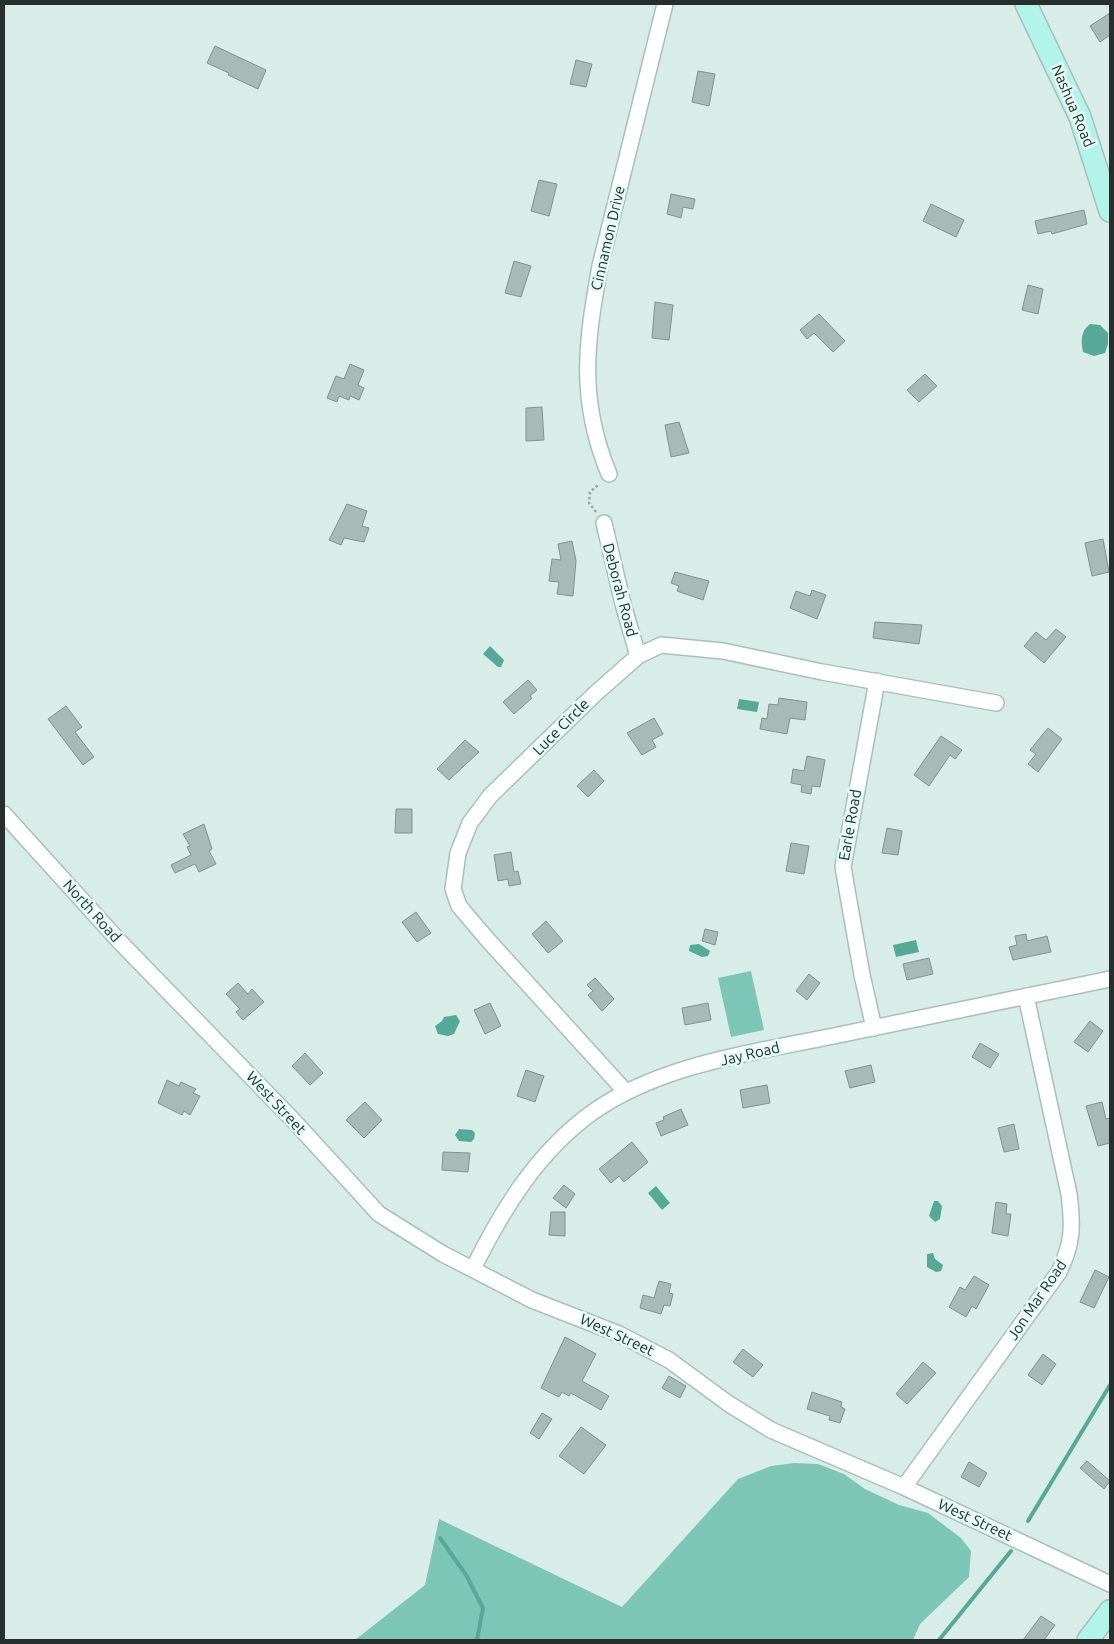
<svg xmlns="http://www.w3.org/2000/svg" width="1114" height="1644" viewBox="0 0 1114 1644" font-family="Ubuntu,sans-serif">
	<style>
		.green { fill: #7dc6b6 }
		.water { fill: #56a897 }
		.lines { fill: none; stroke-linecap: round; stroke-linejoin: round }
		.stream { stroke: #56a897; stroke-width: 4 }
		.building { fill: #a6bbb5; stroke: #7f938e }
		.street-casing { stroke: #aabfba; stroke-width: 18 }
		.secondary-casing { stroke: #aabfba; stroke-width: 24 }
		.path { stroke: #96a6a2; stroke-width: 2.5; stroke-dasharray: 2.5 2.5; stroke-linecap: butt }
		.street { stroke: #fff; stroke-width: 15 }
		.secondary { stroke: #b2f3ea; stroke-width: 21 }
		.labels { text-anchor: middle; stroke-width: 5; stroke-linejoin: round; paint-order: stroke }
		.street-label { font-size: 15px; fill: #272f2d; stroke: #e5fbf5 }
	</style>
	<rect width="100%" height="100%" fill="#d8ede8"/>
	<g class="green">
		<polygon points="751,971 764,1030 731,1037 718,978"/>
		<polygon points="794,1463 818,1464 844,1474 865,1489 899,1505 928,1513 961,1538 971,1551 969,1577 920,1624 913,1640 355,1640 425,1585 439,1519 622,1607 738,1479 771,1466"/>
	</g>
	<g class="water">
		<path d="M1090,324L1100,325L1108,333V344L1105,353L1094,356L1083,352C1081,341 1080,332 1090,324Z"/>
		<polygon points="490,646 504,660 501,667 498,667 483,654"/>
		<polygon points="739,699 759,702 757,712 737,709"/>
		<polygon points="916,940 919,952 896,957 893,945"/>
		<polygon points="699,944 710,951 708,956 702,957 689,951 690,945"/>
		<polygon points="456,1015 460,1021 454,1034 448,1036 438,1034 435,1026 442,1021 444,1017"/>
		<polygon points="459,1129 472,1130 475,1133 474,1139 471,1142 459,1141 455,1135"/>
		<polygon points="656,1186 670,1203 662,1210 648,1193"/>
		<polygon points="934,1201 938,1201 942,1206 940,1219 935,1222 929,1216"/>
		<polygon points="933,1253 935,1259 943,1265 941,1271 936,1272 927,1267 927,1254"/>
	</g>
	<g class="lines">
		<g class="stream">
			<polyline points="1028,1521 1110,1385"/>
			<polyline points="440,1538 466,1575 483,1608 477,1640"/>
			<polyline points="939,1640 1011,1551"/>
		</g>
	</g>
	<g class="building">
		<polygon points="1110,13 1110,35 1100,42 1090,26"/>
		<polygon points="215,46 266,70 258,89 228,75 229,73 207,63"/>
		<polygon points="576,60 592,64 586,87 570,84"/>
		<polygon points="698,71 715,74 709,106 692,102"/>
		<polygon points="539,180 557,184 549,216 531,211"/>
		<polygon points="671,194 695,199 693,209 683,207 681,218 667,214"/>
		<polygon points="931,204 964,220 956,237 923,221"/>
		<polygon points="1084,210 1087,224 1052,234 1051,231 1038,234 1035,221"/>
		<polygon points="514,261 531,266 521,297 505,293"/>
		<polygon points="1028,285 1043,289 1038,314 1022,310"/>
		<polygon points="655,302 673,305 669,340 652,338"/>
		<polygon points="819,314 845,341 833,352 814,333 807,339 800,330"/>
		<polygon points="350,364 364,370 358,385 364,388 359,400 350,396 349,400 339,396 337,402 327,398 336,376 344,379"/>
		<polygon points="925,374 937,386 919,402 907,390"/>
		<polygon points="542,407 544,440 526,441 526,408"/>
		<polygon points="679,422 689,453 671,457 665,425"/>
		<polygon points="347,504 367,511 362,526 369,528 364,542 344,538 341,545 329,540"/>
		<polygon points="1103,539 1109,572 1092,576 1085,543"/>
		<polygon points="572,541 576,561 573,596 557,594 559,582 549,581 552,559 561,560 558,544"/>
		<polygon points="675,572 709,581 703,600 677,591 679,586 671,583"/>
		<polygon points="812,590 826,595 817,619 790,608 796,591 810,596"/>
		<polygon points="875,622 922,625 919,644 873,638"/>
		<polygon points="1056,629 1066,637 1044,663 1024,646 1036,632 1046,640"/>
		<polygon points="528,680 537,690 530,696 532,698 514,714 503,702"/>
		<polygon points="779,698 807,702 805,720 790,718 787,734 760,729 762,718 767,719 769,704 778,705"/>
		<polygon points="66,706 82,727 75,732 94,757 83,765 48,719"/>
		<polygon points="654,718 663,734 652,740 656,747 642,755 627,733"/>
		<polygon points="1048,728 1062,739 1038,772 1028,764 1036,754 1030,750"/>
		<polygon points="941,736 962,750 955,759 950,755 929,786 914,775"/>
		<polygon points="465,740 479,752 449,780 437,769"/>
		<polygon points="807,756 825,760 820,787 812,786 811,794 801,792 802,785 791,783 793,769 804,771"/>
		<polygon points="594,770 604,781 588,797 577,786"/>
		<polygon points="396,809 412,809 412,833 395,833"/>
		<polygon points="204,824 212,849 209,851 216,864 199,872 195,864 175,873 171,865 191,855 187,847 190,846 183,834"/>
		<polygon points="887,828 902,831 898,855 882,853"/>
		<polygon points="791,843 809,846 804,874 786,871"/>
		<polygon points="511,852 514,872 518,871 521,884 509,886 508,879 498,881 494,855"/>
		<polygon points="416,912 431,933 417,942 402,922"/>
		<polygon points="546,921 563,941 548,953 532,934"/>
		<polygon points="705,929 718,932 715,945 702,941"/>
		<polygon points="1026,934 1027,941 1047,936 1051,952 1013,960 1009,947 1017,945 1015,936"/>
		<polygon points="929,958 933,974 907,980 903,964"/>
		<polygon points="809,974 820,983 807,1000 796,991"/>
		<polygon points="595,978 614,999 602,1011 588,995 593,991 587,985"/>
		<polygon points="238,983 248,994 252,989 264,1002 243,1020 236,1012 240,1009 226,994"/>
		<polygon points="490,1003 501,1026 485,1034 474,1010"/>
		<polygon points="708,1003 711,1020 685,1025 682,1008"/>
		<polygon points="1090,1021 1103,1031 1088,1052 1074,1042"/>
		<polygon points="980,1043 999,1054 990,1068 972,1057"/>
		<polygon points="305,1053 323,1073 310,1085 292,1066"/>
		<polygon points="871,1065 875,1082 850,1088 845,1071"/>
		<polygon points="526,1070 544,1076 535,1102 517,1096"/>
		<polygon points="167,1080 179,1086 181,1082 196,1089 193,1093 200,1096 190,1115 184,1111 182,1115 158,1103"/>
		<polygon points="767,1085 770,1103 743,1108 740,1090"/>
		<polygon points="365,1102 382,1120 364,1138 346,1120"/>
		<polygon points="1102,1102 1106,1119 1110,1118 1110,1143 1098,1146 1086,1106"/>
		<polygon points="681,1109 688,1125 661,1136 656,1123 664,1120 663,1117"/>
		<polygon points="1014,1124 1019,1149 1004,1152 998,1128"/>
		<polygon points="632,1142 648,1162 624,1182 619,1176 611,1183 599,1169"/>
		<polygon points="443,1152 470,1153 468,1172 442,1170"/>
		<polygon points="564,1185 575,1194 566,1208 553,1198"/>
		<polygon points="996,1202 1007,1204 1006,1214 1011,1214 1008,1236 992,1233"/>
		<polygon points="551,1212 565,1212 565,1236 549,1235"/>
		<polygon points="1095,1270 1109,1277 1094,1308 1080,1302"/>
		<polygon points="974,1276 989,1285 976,1309 972,1306 966,1317 949,1307 960,1287 965,1290"/>
		<polygon points="659,1281 671,1284 669,1293 673,1294 670,1306 664,1305 661,1314 640,1308 643,1295 654,1298"/>
		<polygon points="565,1337 596,1354 582,1381 609,1396 601,1410 571,1393 569,1396 562,1392 559,1397 541,1388"/>
		<polygon points="743,1349 763,1365 753,1377 733,1362"/>
		<polygon points="1043,1354 1056,1364 1042,1385 1028,1375"/>
		<polygon points="923,1362 936,1373 907,1404 896,1394"/>
		<polygon points="669,1376 686,1386 680,1398 662,1388"/>
		<polygon points="812,1392 842,1402 841,1407 845,1409 840,1423 829,1420 830,1416 807,1409"/>
		<polygon points="542,1413 552,1419 539,1439 530,1433"/>
		<polygon points="581,1427 606,1445 584,1474 559,1456"/>
		<polygon points="1087,1461 1110,1481 1104,1489 1080,1468"/>
		<polygon points="969,1462 987,1473 979,1487 961,1477"/>
		<polygon points="1041,1616 1055,1625 1044,1640 1023,1640"/>
	</g>
	<g class="lines">
		<defs>
			<g id="street">
				<path d="M609,474C578,399 586,343 600,266L665,4"/>
				<polyline points="604,523 623,604 638,656"/>
				<polyline points="4,814 119,941 293,1120 379,1214 443,1254 532,1300 619,1334 669,1360 729,1404 771,1430 904,1487 1110,1584"/>
				<polyline points="874,1028 862,975 843,867 877,681"/>
				<polyline points="626,1092 487,939 459,906 453,889 458,853 470,823 490,796 596,693 638,656 661,645 723,651 822,672 996,703"/>
				<path d="M473,1269C502,1210 538,1151 593,1112C664,1062 764,1051 848,1033C935,1015 1023,997 1110,979"/>
				<path d="M904,1487L1059,1272C1073,1243 1073,1226 1069,1194L1026,996"/>
			</g>
			<g id="secondary">
				<polyline points="1026,4 1080,117 1110,211"/>
				<polyline points="1088,1640 1110,1611"/>
			</g>
		</defs>
		<use href="#street" class="street-casing"/>
		<use href="#secondary" class="secondary-casing"/>
		<polyline class="path" points="596,512 589,503 590,492 599,484"/>
		<use href="#street" class="street"/>
		<use href="#secondary" class="secondary"/>
	</g>
	<g class="labels">
		<g class="street-label">
			<text transform="translate(1073 106) rotate(67)" y="5">Nashua Road</text>
			<text transform="translate(608 238) rotate(-77)" y="5">Cinnamon Drive</text>
			<text transform="translate(620 590) rotate(75)" y="5">Deborah Road</text>
			<text transform="translate(561 727) rotate(-45)" y="5">Luce Circle</text>
			<text transform="translate(850 825) rotate(-80)" y="5">Earle Road</text>
			<text transform="translate(92 911) rotate(48)" y="5">North Road</text>
			<text transform="translate(750 1054) rotate(-13)" y="5">Jay Road</text>
			<text transform="translate(276 1103) rotate(47)" y="5">West Street</text>
			<text transform="translate(1037 1300) rotate(-56)" y="5">Jon Mar Road</text>
			<text transform="translate(617 1335) rotate(25)" y="5">West Street</text>
			<text transform="translate(975 1520) rotate(25)" y="5">West Street</text>
		</g>
	</g>
	<rect width="1114" height="1644" fill="none" stroke="#272f2d" stroke-width="10"/>
</svg>
